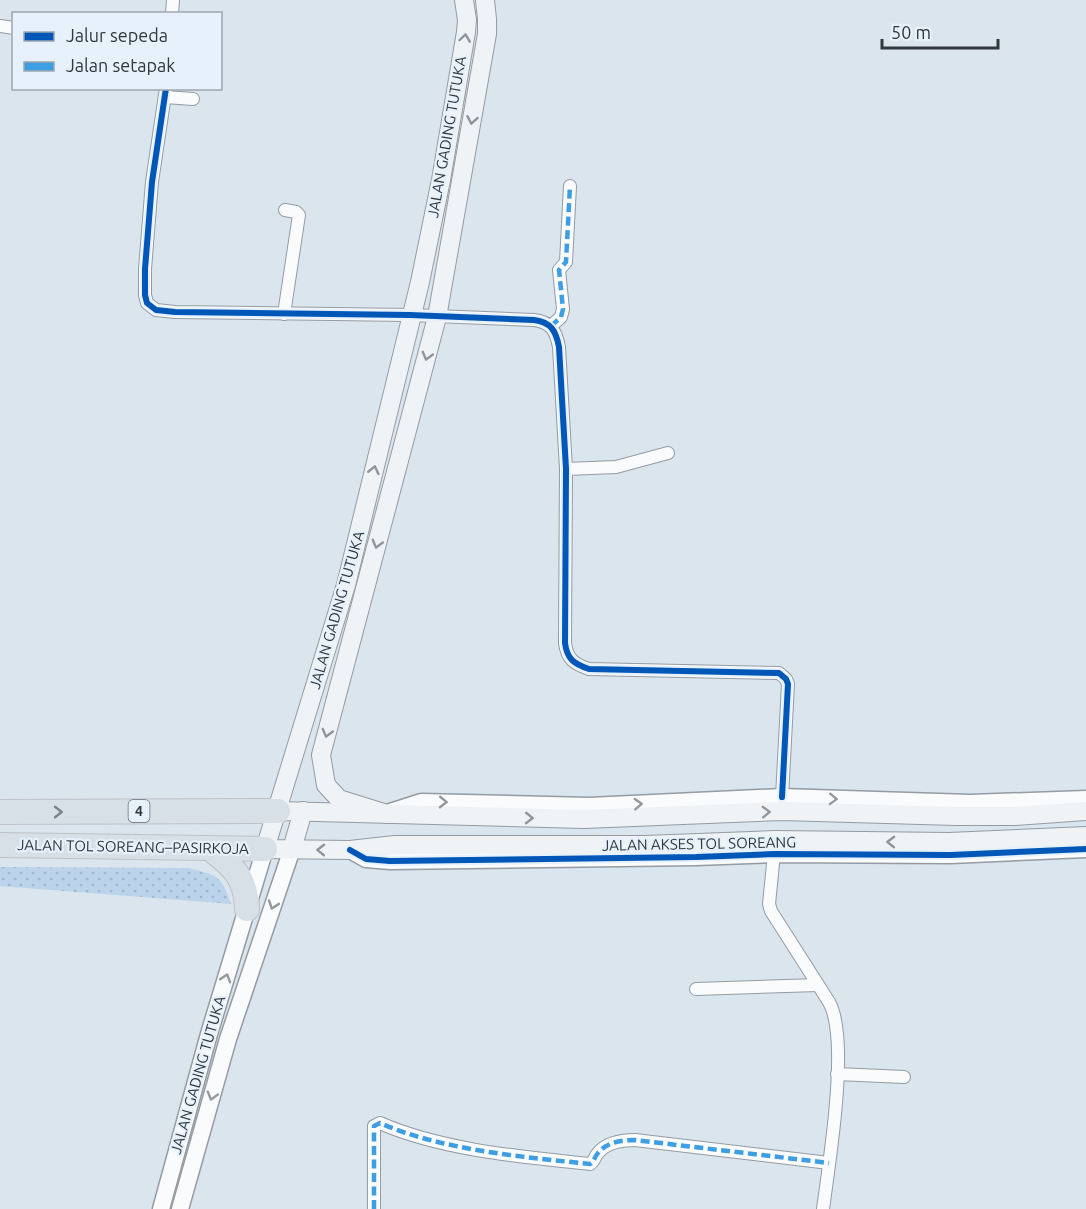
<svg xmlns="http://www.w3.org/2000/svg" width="1086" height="1209" viewBox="0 0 1086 1209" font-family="Ubuntu,sans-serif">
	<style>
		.green { fill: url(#green-dots) }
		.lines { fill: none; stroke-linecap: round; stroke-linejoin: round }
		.minor-casing { stroke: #949ba2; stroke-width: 14 }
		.tertiary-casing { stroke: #949ba2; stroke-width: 19 }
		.secondary-casing { stroke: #949ba2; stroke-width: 20 }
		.motorway-casing { stroke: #bdc2c7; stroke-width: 26 }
		.minor { stroke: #fafbfc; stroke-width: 12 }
		.tertiary { stroke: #fafbfc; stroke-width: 16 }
		.secondary { stroke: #eff3f6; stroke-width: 18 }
		.motorway { stroke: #d8e0e7; stroke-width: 24 }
		.quiet { stroke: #3e9ee3; stroke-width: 4.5; stroke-dasharray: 9 4.5; stroke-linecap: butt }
		.cycleway-casing { stroke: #e6f1fc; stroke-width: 10 }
		.cycleway { stroke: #0057b8; stroke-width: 6 }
		.oneway { stroke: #90959a }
		.oneway2 { stroke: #95999d }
		.oneway3 { stroke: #7c838a }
		.labels { text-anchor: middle; stroke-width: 4.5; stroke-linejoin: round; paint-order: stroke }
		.shield { fill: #e6f1fc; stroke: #676f77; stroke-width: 1.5 }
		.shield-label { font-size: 14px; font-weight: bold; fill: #30373e }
		.street-label { font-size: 15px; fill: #30373e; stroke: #e6f1fc }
	</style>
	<defs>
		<pattern id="green-dots" width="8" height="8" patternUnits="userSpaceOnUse" patternTransform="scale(1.5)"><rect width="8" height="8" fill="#bbd4eb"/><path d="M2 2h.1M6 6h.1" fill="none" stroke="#a1b7cb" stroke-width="1.8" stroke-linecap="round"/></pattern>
	</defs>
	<rect width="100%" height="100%" fill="#dbe5ee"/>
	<path class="green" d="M0,867L189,868C217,876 221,874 231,904L0,886Z"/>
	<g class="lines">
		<defs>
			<g id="minor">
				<polyline points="172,14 173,0"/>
				<polyline points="0,26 14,28"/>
				<path d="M166,88L152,182L145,269V295L147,303L156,310L175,312L410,315L534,320C551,322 556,331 559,347L566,469L565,643C567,659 574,664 589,669L779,673L786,679L788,684L782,797"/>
				<polyline points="165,97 193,99"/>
				<polyline points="284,314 299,215 296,212 285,210"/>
				<polyline points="551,326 561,317 563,309 559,270 566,262 570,186"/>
				<polyline points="566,469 616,467 668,453"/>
				<path d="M774,854L769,904L771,911L829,1002C850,1039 829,1163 823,1209"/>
				<polyline points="696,989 818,985"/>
				<polyline points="837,1074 904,1077"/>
				<path d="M374,1209V1126L380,1123C441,1150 523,1157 590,1164C595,1161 594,1157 598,1153C607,1142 622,1140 635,1140L829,1163"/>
			</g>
			<g id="tertiary">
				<polyline points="390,812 421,802 589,806 782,797 970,803 1086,799"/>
				<polyline points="350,850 366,859 390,861 696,857 774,854 951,855 1086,849"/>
				<polyline points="161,1209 209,1034 265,849"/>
				<polyline points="180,1209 228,1039 292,849"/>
			</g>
			<g id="secondary">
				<polyline points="464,0 467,20 466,32 441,180 420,282 346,585 265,849 350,850 395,845 645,845 775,840 949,842 1086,836"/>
				<polyline points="278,811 584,819 781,811 956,816 1015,816 1086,811"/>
				<polyline points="387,814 339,799 326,785 321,755 437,317 487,34 487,19 485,0"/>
				<polyline points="292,849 303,811"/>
			</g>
			<g id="motorway">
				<polyline points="0,812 278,811"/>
				<polyline points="0,845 265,849"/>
				<path d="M209,848C233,866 246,877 247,909"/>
			</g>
		</defs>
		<use href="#minor" class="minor-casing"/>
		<use href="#tertiary" class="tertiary-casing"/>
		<use href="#secondary" class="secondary-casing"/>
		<use href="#motorway" class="motorway-casing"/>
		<use href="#minor" class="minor"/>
		<use href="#tertiary" class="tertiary"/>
		<use href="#secondary" class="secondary"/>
		<use href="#motorway" class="motorway"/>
		<g class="quiet">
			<polyline points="551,326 561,317 563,309 559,270 566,262 570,186"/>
			<path d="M374,1209V1126L380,1123C441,1150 523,1157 590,1164C595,1161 594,1157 598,1153C607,1142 622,1140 635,1140L829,1163"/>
		</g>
		<defs>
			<g id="cycleway">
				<path d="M166,88L152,182L145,269V295L147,303L156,310L175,312L410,315L534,320C551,322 556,331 559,347L566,469L565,643C567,659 574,664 589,669L779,673L786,679L788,684L782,797"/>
				<polyline points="350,850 366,859 390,861 696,857 774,854 951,855 1086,849"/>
			</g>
		</defs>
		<use href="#cycleway" class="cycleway-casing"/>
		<use href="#cycleway" class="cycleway"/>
	</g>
	<defs><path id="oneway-chevron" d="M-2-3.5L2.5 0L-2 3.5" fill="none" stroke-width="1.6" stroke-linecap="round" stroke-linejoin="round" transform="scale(1.5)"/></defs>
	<g class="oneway">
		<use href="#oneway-chevron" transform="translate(465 38) rotate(-82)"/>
		<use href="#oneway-chevron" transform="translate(472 120) rotate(100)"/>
		<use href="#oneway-chevron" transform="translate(427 356) rotate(105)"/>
		<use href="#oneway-chevron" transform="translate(374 470) rotate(-77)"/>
		<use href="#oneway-chevron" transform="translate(377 544) rotate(105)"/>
		<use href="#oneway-chevron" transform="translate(327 733) rotate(105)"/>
		<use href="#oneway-chevron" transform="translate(766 812) rotate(-2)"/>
		<use href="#oneway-chevron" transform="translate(529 818) rotate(1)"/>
		<use href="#oneway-chevron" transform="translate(891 842) rotate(-179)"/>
		<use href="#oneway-chevron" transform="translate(321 850) rotate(-179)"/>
	</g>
	<g class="oneway2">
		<use href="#oneway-chevron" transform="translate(833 799) rotate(2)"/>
		<use href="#oneway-chevron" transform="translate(443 802) rotate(1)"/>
		<use href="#oneway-chevron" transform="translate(638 804) rotate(-3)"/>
		<use href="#oneway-chevron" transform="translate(273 905) rotate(109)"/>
		<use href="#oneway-chevron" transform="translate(226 978) rotate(-73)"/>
		<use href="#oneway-chevron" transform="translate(212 1096) rotate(106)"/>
	</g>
	<use class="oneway3" href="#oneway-chevron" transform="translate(58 812)"/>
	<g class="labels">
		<rect class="shield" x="128.5" y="800" width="21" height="22" rx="4.5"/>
		<g class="shield-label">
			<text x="139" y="816">4</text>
		</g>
		<g class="street-label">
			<text transform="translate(447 137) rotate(-80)" y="5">JALAN GADING TUTUKA</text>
			<text transform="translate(337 610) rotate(-74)" y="5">JALAN GADING TUTUKA</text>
			<text transform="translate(699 844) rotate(-1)" y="5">JALAN AKSES TOL SOREANG</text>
			<text transform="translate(133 847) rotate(1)" y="5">JALAN TOL SOREANG–PASIRKOJA</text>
			<text transform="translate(198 1075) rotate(-74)" y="5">JALAN GADING TUTUKA</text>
		</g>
	</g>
	<rect x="12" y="12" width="210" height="78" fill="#e6f1fc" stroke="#9da7b0" stroke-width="1.5"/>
	<rect x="24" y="32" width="30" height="9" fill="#0057b8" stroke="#9da7b0" stroke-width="1.5"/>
	<text x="66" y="42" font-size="18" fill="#30373e">Jalur sepeda</text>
	<rect x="24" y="62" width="30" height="9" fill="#3e9ee3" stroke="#9da7b0" stroke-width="1.5"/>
	<text x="66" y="72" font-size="18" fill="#30373e">Jalan setapak</text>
	<path d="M882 39v9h116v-9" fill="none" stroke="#30373e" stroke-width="3"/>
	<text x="891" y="39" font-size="18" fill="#30373e" stroke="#e6f1fc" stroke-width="4.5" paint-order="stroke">50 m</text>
</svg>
